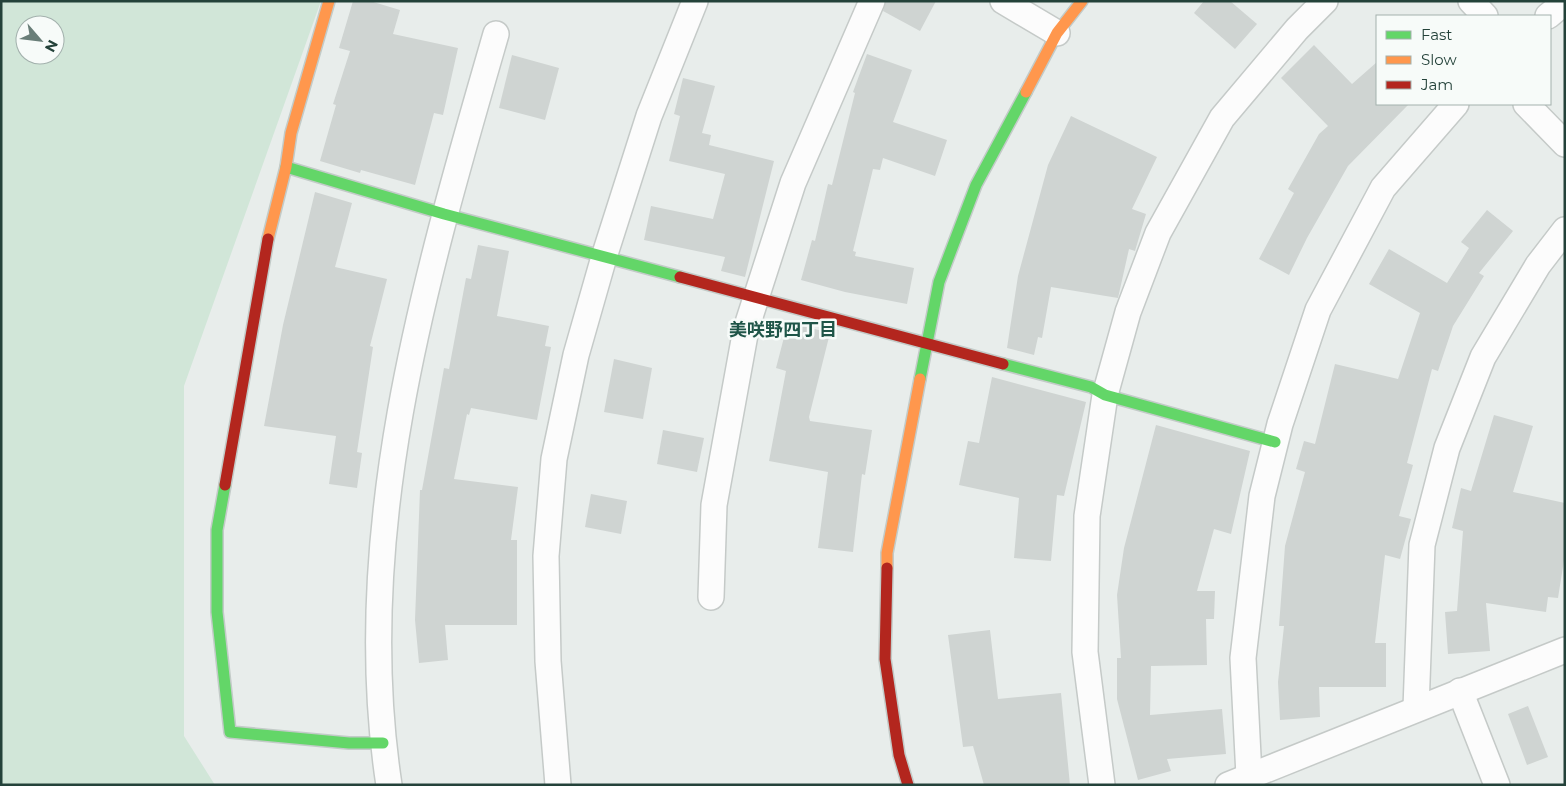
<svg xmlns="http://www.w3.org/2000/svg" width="1566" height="786" viewBox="0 0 1566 786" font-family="Montserrat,'Noto Sans JP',sans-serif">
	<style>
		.green { fill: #d1e6d8; fill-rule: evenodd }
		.building { fill: #cfd4d2 }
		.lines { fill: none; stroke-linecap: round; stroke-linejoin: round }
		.street-casing { stroke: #c5cac8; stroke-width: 28 }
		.fast-casing { stroke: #c3cbc8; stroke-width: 14 }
		.slow-casing { stroke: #c3cbc8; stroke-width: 14 }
		.jam-casing { stroke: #c3cbc8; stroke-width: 14 }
		.street { stroke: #fcfcfc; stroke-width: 25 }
		.fast { stroke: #63d668; stroke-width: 11 }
		.slow { stroke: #ff974d; stroke-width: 11 }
		.jam { stroke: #b3261e; stroke-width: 11 }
		.labels { text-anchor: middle; stroke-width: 5; stroke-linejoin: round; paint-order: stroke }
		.neighbourhood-label { font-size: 18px; font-weight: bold; fill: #1f5548; stroke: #f7fbf9 }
	</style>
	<rect width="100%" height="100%" fill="#e8edeb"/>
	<path class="green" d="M1,1H321L184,386V736L215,785H1ZM25,25H55V55H25Z"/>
	<g class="building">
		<polygon points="353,1 370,1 400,10 393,34 458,48 443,115 434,113 415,185 361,170 360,173 320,161 336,105 333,104 350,51 339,48"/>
		<polygon points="886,1 936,1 920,31 883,11"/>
		<polygon points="1204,1 1230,1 1257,24 1235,49 1194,13"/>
		<polygon points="1314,45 1352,84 1377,62 1377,104 1409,104 1348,166 1307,238 1289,275 1259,259 1294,193 1288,189 1319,134 1328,126 1281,78"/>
		<polygon points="867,54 912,70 893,122 947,140 935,176 883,158 880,170 873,169 853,251 856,252 855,256 914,268 907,304 845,292 801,280 812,240 815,241 828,184 832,185 855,93 853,92"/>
		<polygon points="512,55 559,68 545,120 499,108"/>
		<polygon points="683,78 715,86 702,133 711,135 709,145 774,161 745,277 721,271 725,257 644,240 651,206 713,219 725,174 669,161 680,116 674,114"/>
		<polygon points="1071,116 1157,157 1132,209 1146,214 1135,251 1129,249 1118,298 1051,287 1042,338 1038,337 1034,355 1007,348 1018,276 1048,165"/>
		<polygon points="315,192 352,203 335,267 387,279 370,346 373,347 357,452 362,453 357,488 329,484 336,436 264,426 283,325"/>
		<polygon points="1487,210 1513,231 1479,273 1484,276 1453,326 1438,371 1432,369 1407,463 1413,465 1399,516 1411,519 1400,559 1385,555 1375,643 1386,643 1386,687 1319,687 1320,717 1280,720 1278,682 1284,626 1279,626 1285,546 1305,472 1296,469 1304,441 1315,444 1335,364 1398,379 1420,313 1369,284 1389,249 1447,283 1469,248 1461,242"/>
		<polygon points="478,245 509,251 497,316 549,326 545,346 551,347 537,420 471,408 469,415 467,414 454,479 518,487 511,540 517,540 517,625 445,625 448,660 419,663 415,620 420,490 422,490 444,368 449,369 466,278 471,279"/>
		<polygon points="788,322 830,333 809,417 810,421 872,430 865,475 862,474 853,552 818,548 828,472 769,461 786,371 776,368"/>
		<polygon points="614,359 652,368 643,419 604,412"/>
		<polygon points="992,377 1086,402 1064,496 1057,495 1051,561 1014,558 1019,498 959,485 968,441 979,443"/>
		<polygon points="1494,415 1533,426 1513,492 1565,503 1565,554 1558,598 1548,597 1546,612 1486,603 1490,651 1448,654 1445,612 1457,611 1463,531 1452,528 1461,488 1471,491"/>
		<polygon points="1156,425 1250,451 1231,534 1214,529 1197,591 1215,591 1214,619 1206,619 1207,665 1151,666 1150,715 1222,709 1226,754 1167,759 1171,771 1138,780 1117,699 1117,658 1121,658 1117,595 1124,548"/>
		<polygon points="663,430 704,438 697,472 657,464"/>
		<polygon points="591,494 627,501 621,534 585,527"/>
		<polygon points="990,630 998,699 1061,693 1070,785 984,785 973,746 963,747 948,635"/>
		<polygon points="1528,706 1548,757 1527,765 1508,714"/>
	</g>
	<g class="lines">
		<defs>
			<g id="street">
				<polyline points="1003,1 1057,33"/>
				<polyline points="1471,1 1485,16"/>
				<polyline points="1548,16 1565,2"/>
				<polyline points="1526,104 1565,144"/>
				<polyline points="711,597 714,505 746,329 793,183 872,1"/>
				<polyline points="1460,691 1497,785"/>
				<polyline points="1416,708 1422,545 1447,448 1483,357 1538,265 1565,230"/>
				<polyline points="1249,776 1243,658 1262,496 1280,424 1318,310 1383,188 1456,104"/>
				<path d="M389,785C350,531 426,276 496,34"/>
				<polyline points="558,785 548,661 546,556 554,459 576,355 604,257 649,116 695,1"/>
				<polyline points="1102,785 1085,652 1087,516 1105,395 1128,312 1158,233 1222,118 1297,29 1325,1"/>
				<polyline points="1228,785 1565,650"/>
			</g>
			<g id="fast">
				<polyline points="286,167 444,214 680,277"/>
				<polyline points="1003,364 1091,387 1105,395 1275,442"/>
				<polyline points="920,379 939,282 976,185 1026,92"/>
				<polyline points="225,485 217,530 217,612 230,732 349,743 383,743"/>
			</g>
			<g id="slow">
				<polyline points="1026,92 1057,33 1082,1"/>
				<polyline points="268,239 286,167 291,133 329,1"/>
				<polyline points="887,568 887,553 920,379"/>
			</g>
			<g id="jam">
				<polyline points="680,277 1003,364"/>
				<polyline points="225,485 268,239"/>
				<polyline points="887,568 885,659 899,755 908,785"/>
			</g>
		</defs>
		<use href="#street" class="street-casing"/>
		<use href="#fast" class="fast-casing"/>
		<use href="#slow" class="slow-casing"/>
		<use href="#jam" class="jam-casing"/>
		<use href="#street" class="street"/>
		<use href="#fast" class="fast"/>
		<use href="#slow" class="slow"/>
		<use href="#jam" class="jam"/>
	</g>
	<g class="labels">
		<g class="neighbourhood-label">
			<text x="783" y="336">美咲野四丁目</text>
		</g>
	</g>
	<rect width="1566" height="786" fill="none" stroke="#24423a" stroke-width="5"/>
	<rect x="1376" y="15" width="175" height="90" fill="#f7fbf9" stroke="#a3b1ad"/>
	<rect x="1386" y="31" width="25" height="8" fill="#63d668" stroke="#a3b1ad"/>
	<text x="1421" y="40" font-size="15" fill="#24423a">Fast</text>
	<rect x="1386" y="56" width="25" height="8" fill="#ff974d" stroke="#a3b1ad"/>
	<text x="1421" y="65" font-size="15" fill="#24423a">Slow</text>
	<rect x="1386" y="81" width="25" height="8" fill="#b3261e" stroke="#a3b1ad"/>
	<text x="1421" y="90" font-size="15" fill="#24423a">Jam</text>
	<g transform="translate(40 40) rotate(118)"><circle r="24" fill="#f7fbf9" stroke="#a3b1ad"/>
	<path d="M0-4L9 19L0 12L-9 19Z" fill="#697e78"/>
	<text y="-8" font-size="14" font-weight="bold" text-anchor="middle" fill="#24423a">N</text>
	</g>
</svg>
